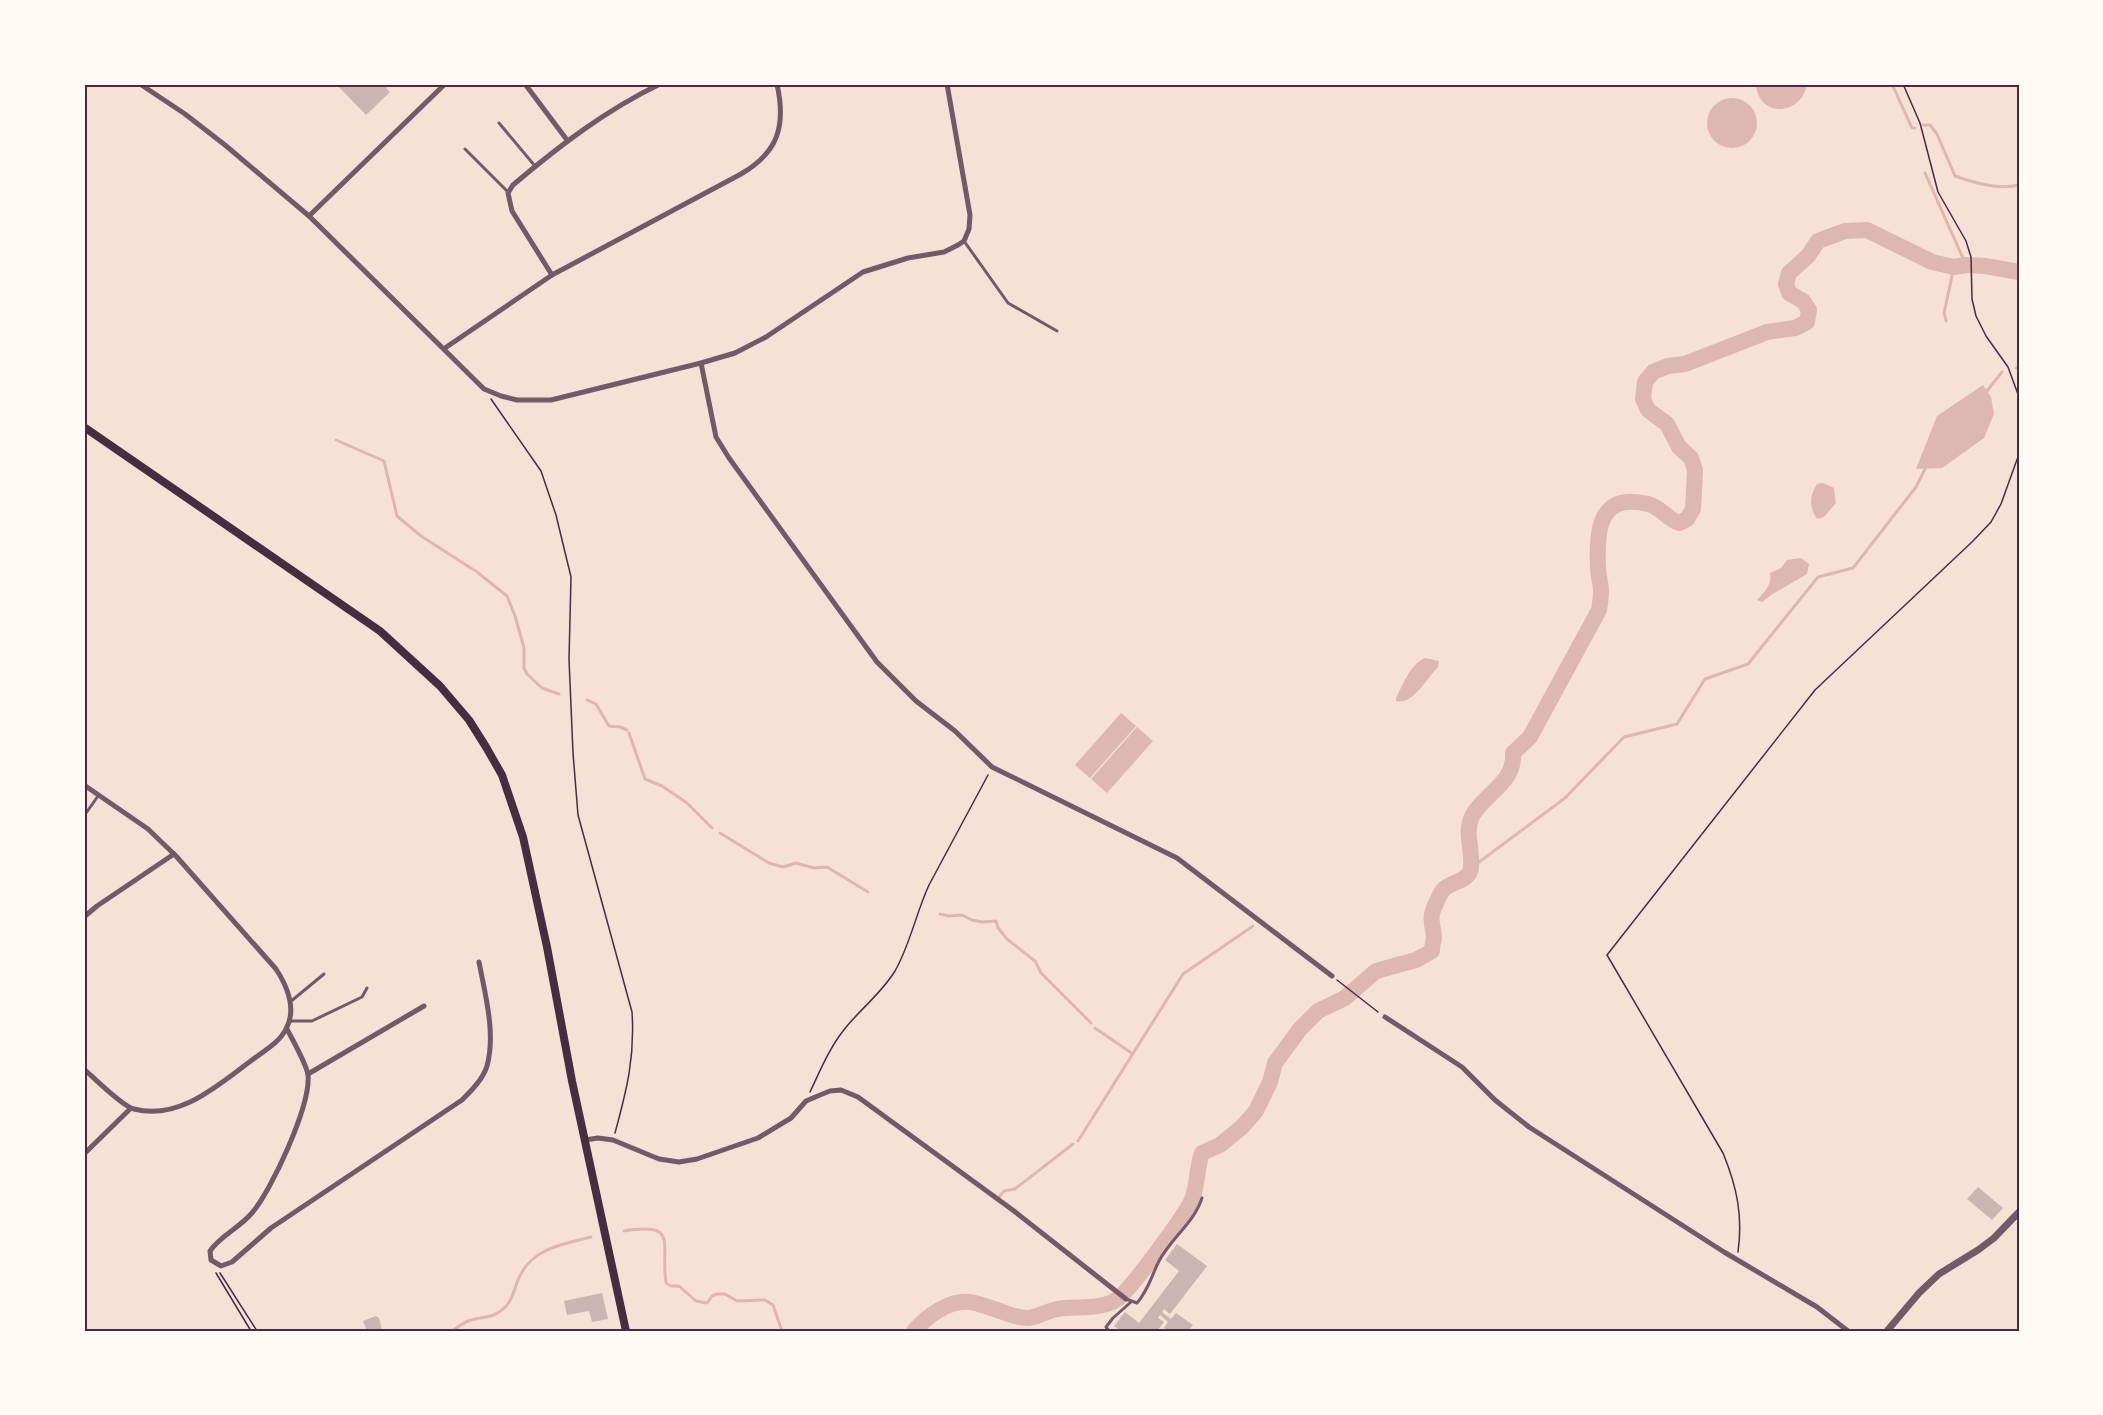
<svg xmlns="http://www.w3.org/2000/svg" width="2103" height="1415" viewBox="0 0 2103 1415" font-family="'Golos Text',sans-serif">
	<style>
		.water { fill: #dcb8b0 }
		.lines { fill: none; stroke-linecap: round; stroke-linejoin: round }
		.stream { stroke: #dcb8b0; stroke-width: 3 }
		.river { stroke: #dcb8b0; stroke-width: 16 }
		.building { fill: #ccb4b1 }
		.path { stroke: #4a2c40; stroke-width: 1.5 }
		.service { stroke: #755966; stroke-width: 3 }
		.minor { stroke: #755966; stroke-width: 5 }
		.tertiary { stroke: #755966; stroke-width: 7 }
		.secondary { stroke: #4a2c40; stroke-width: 8 }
		.neatline { fill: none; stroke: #4a2c40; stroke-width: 2 }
	</style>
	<rect width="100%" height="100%" fill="#f7e1d7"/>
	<g class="water">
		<path d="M1756,84H1807C1801,117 1758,118 1756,84Z"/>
		<circle cx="1732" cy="123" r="25"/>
		<polygon points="1983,385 1991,397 1994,414 1984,438 1942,468 1916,469 1937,416"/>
		<path d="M1823,483L1834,488L1836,503L1824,517L1817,519C1809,506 1809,497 1817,484Z"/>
		<path d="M1801,558L1809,564L1807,574L1771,595L1762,602L1757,600C1765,591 1772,585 1770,573L1781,568L1787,560Z"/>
		<path d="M1425,658L1439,661L1438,667C1428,677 1412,706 1396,701V698C1403,685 1410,664 1425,658Z"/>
		<polygon points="1121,713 1136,726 1090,778 1075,765"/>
		<polygon points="1137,727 1153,741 1107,793 1091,779"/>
	</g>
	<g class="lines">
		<g class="stream">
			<polyline points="1892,84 1912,128 1915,128"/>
			<path d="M1923,125H1930L1937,134L1955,176C1975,183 1998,190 2019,185"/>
			<polyline points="1925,173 1966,265"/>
			<polyline points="1946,321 1944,313 1954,267"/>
			<polyline points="2016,368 2019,367"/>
			<polyline points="1987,391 2002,372"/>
			<polyline points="336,440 384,461 397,516 421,536 477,572 507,596 515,616 524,648 524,668 527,674 542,688 559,694"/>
			<polyline points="587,700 596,704 609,726 620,727 627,730"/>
			<polyline points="629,733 645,779 662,786 687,803 712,828"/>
			<polyline points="720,833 769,863 783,867 796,863 814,868 827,867 868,892"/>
			<polyline points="1471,868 1565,798 1624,737 1677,724 1705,679 1748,664 1818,577 1853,568 1916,487 1925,469"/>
			<polyline points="940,914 949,916 962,915 972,920 982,922 996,921 998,928 1007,939 1035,961 1041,973 1091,1023"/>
			<polyline points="1095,1028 1133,1054"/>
			<polyline points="1078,1141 1183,974 1253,926"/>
			<polyline points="999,1197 1004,1191 1015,1189 1073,1144"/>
			<path d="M624,1231C680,1222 660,1243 666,1283L671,1286H679L696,1301L707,1303L712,1296L717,1294H725L737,1301L765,1300L773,1305L782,1331"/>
			<path d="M452,1331C458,1327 463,1323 468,1321C481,1316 493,1319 503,1309C512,1302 514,1290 518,1280C530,1249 562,1244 591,1237"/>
		</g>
		<path class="river" d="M914,1331C927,1316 949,1300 969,1302C979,1303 990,1308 1000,1311C1008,1314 1017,1318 1027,1318C1036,1318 1047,1311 1057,1309C1075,1306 1100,1310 1116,1300C1130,1291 1182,1219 1191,1202C1198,1187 1196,1169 1202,1153L1220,1145L1242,1127L1256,1111L1270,1082L1275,1063L1300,1029L1318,1011L1345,998L1376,971L1416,960L1432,951C1432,947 1433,942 1434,938C1434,930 1430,922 1432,914C1433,909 1440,893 1444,889C1452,881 1470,882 1471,867C1473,849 1463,829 1474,813C1489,791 1515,781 1513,753L1530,737L1599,610C1600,604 1601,597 1601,591C1601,583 1598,576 1598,568C1596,530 1599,492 1648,504C1661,507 1667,519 1679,523L1687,519L1693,509L1695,470L1691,458L1679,447L1667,424L1648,410L1643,399L1645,382L1653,372L1668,366L1685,364L1767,332L1795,328L1807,322L1809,310L1803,301L1789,293L1786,284L1789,273L1808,256L1818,241L1845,231L1867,230L1932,262L1954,267L1966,265L1985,266L2019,272"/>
	</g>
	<g class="building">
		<polygon points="336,84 390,84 386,88 390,92 366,115"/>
		<polygon points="1978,1187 2003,1208 1992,1220 1967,1199"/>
		<polygon points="1177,1244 1207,1266 1170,1314 1164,1309 1162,1312 1171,1319 1176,1313 1193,1325 1188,1331 1168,1331 1164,1328 1168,1322 1160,1315 1158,1318 1164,1322 1157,1331 1121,1331 1114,1326 1125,1312 1139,1323 1179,1271 1165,1260"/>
		<polygon points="602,1293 608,1319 592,1322 589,1311 567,1315 564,1301"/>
		<polygon points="376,1316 379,1318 382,1330 367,1331 363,1321"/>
	</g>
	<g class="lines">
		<g class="path">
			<polyline points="1903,84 1920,123 1938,192 1966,241 1971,257 1972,299 1976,316 1986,336 2008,367 2019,397"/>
			<path d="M491,399L541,471L556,515L571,577L569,659L573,753L578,815L632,1012C635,1057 627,1089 615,1133"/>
			<polyline points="1337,980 1378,1012"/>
			<path d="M810,1092C820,1071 829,1049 843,1031C859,1010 881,994 895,971C910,945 916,913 929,885L988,775"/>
			<path d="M1738,1252C1743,1216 1737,1187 1723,1153L1607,955L1815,690L1973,541L1991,522L2001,504L2019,454"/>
			<polyline points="216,1273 251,1331"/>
			<polyline points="220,1273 257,1331"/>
		</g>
		<g class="service">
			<polyline points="499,123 535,166"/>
			<polyline points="465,149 508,192"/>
			<polyline points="964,241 1008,303 1057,331"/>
			<polyline points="84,816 98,796"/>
			<polyline points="290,1002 324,974"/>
			<polyline points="291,1021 312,1021 362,997 367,988"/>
			<path d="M1126,1299L1137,1303C1149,1289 1151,1277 1159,1261C1171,1238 1194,1223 1202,1198"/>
			<polyline points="1109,1331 1106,1327 1113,1318 1131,1302"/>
		</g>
		<g class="minor">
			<polyline points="140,84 185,114 225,145 309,216 484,389 501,396 517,400 551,400 701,363 735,353 766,337 863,272 908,258 944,252 958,245 964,241 969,229 970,215 947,84"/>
			<polyline points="525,84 567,140"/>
			<polyline points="309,216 445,84"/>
			<path d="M552,275L512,211L508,193L513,185C559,146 606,110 660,84"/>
			<path d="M445,348L552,275L741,174C779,152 786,125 777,84"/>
			<polyline points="701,363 716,437 729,458 877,662 916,701 955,731 992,767 1177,858 1332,976"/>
			<path d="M84,785L148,829L176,856L276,969C287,986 297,1009 286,1029C279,1043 264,1051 252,1060C218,1085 179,1121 134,1109C123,1107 94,1078 84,1069"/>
			<polyline points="84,917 97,906 174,854"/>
			<polyline points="1385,1017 1462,1067 1495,1100 1529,1127 1724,1252 1817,1307 1848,1331"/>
			<path d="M287,1029C292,1039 307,1065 308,1075C311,1105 271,1192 251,1214C239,1228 220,1236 210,1251L211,1260L221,1266L232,1262L271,1228L462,1100C472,1090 483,1079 487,1066C496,1033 485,994 479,962"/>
			<polyline points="308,1074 424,1006"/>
			<polyline points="585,1140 598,1138 613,1140 659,1159 679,1162 697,1159 758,1138 791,1118 806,1101 820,1095 830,1091 841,1090 858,1097 1014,1211 1126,1299"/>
			<polyline points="84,1154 130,1109"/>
		</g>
		<polyline class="tertiary" points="1887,1331 1919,1293 1939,1274 1978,1250 1994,1238 2019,1212"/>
		<polyline class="secondary" points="84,427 380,631 440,686 469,720 486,747 502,775 523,837 547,947 572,1081 626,1331"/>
	</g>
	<rect width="2103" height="1415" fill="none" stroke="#fffaf5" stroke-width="171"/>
	<rect x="86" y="86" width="1932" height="1244" class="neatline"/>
</svg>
